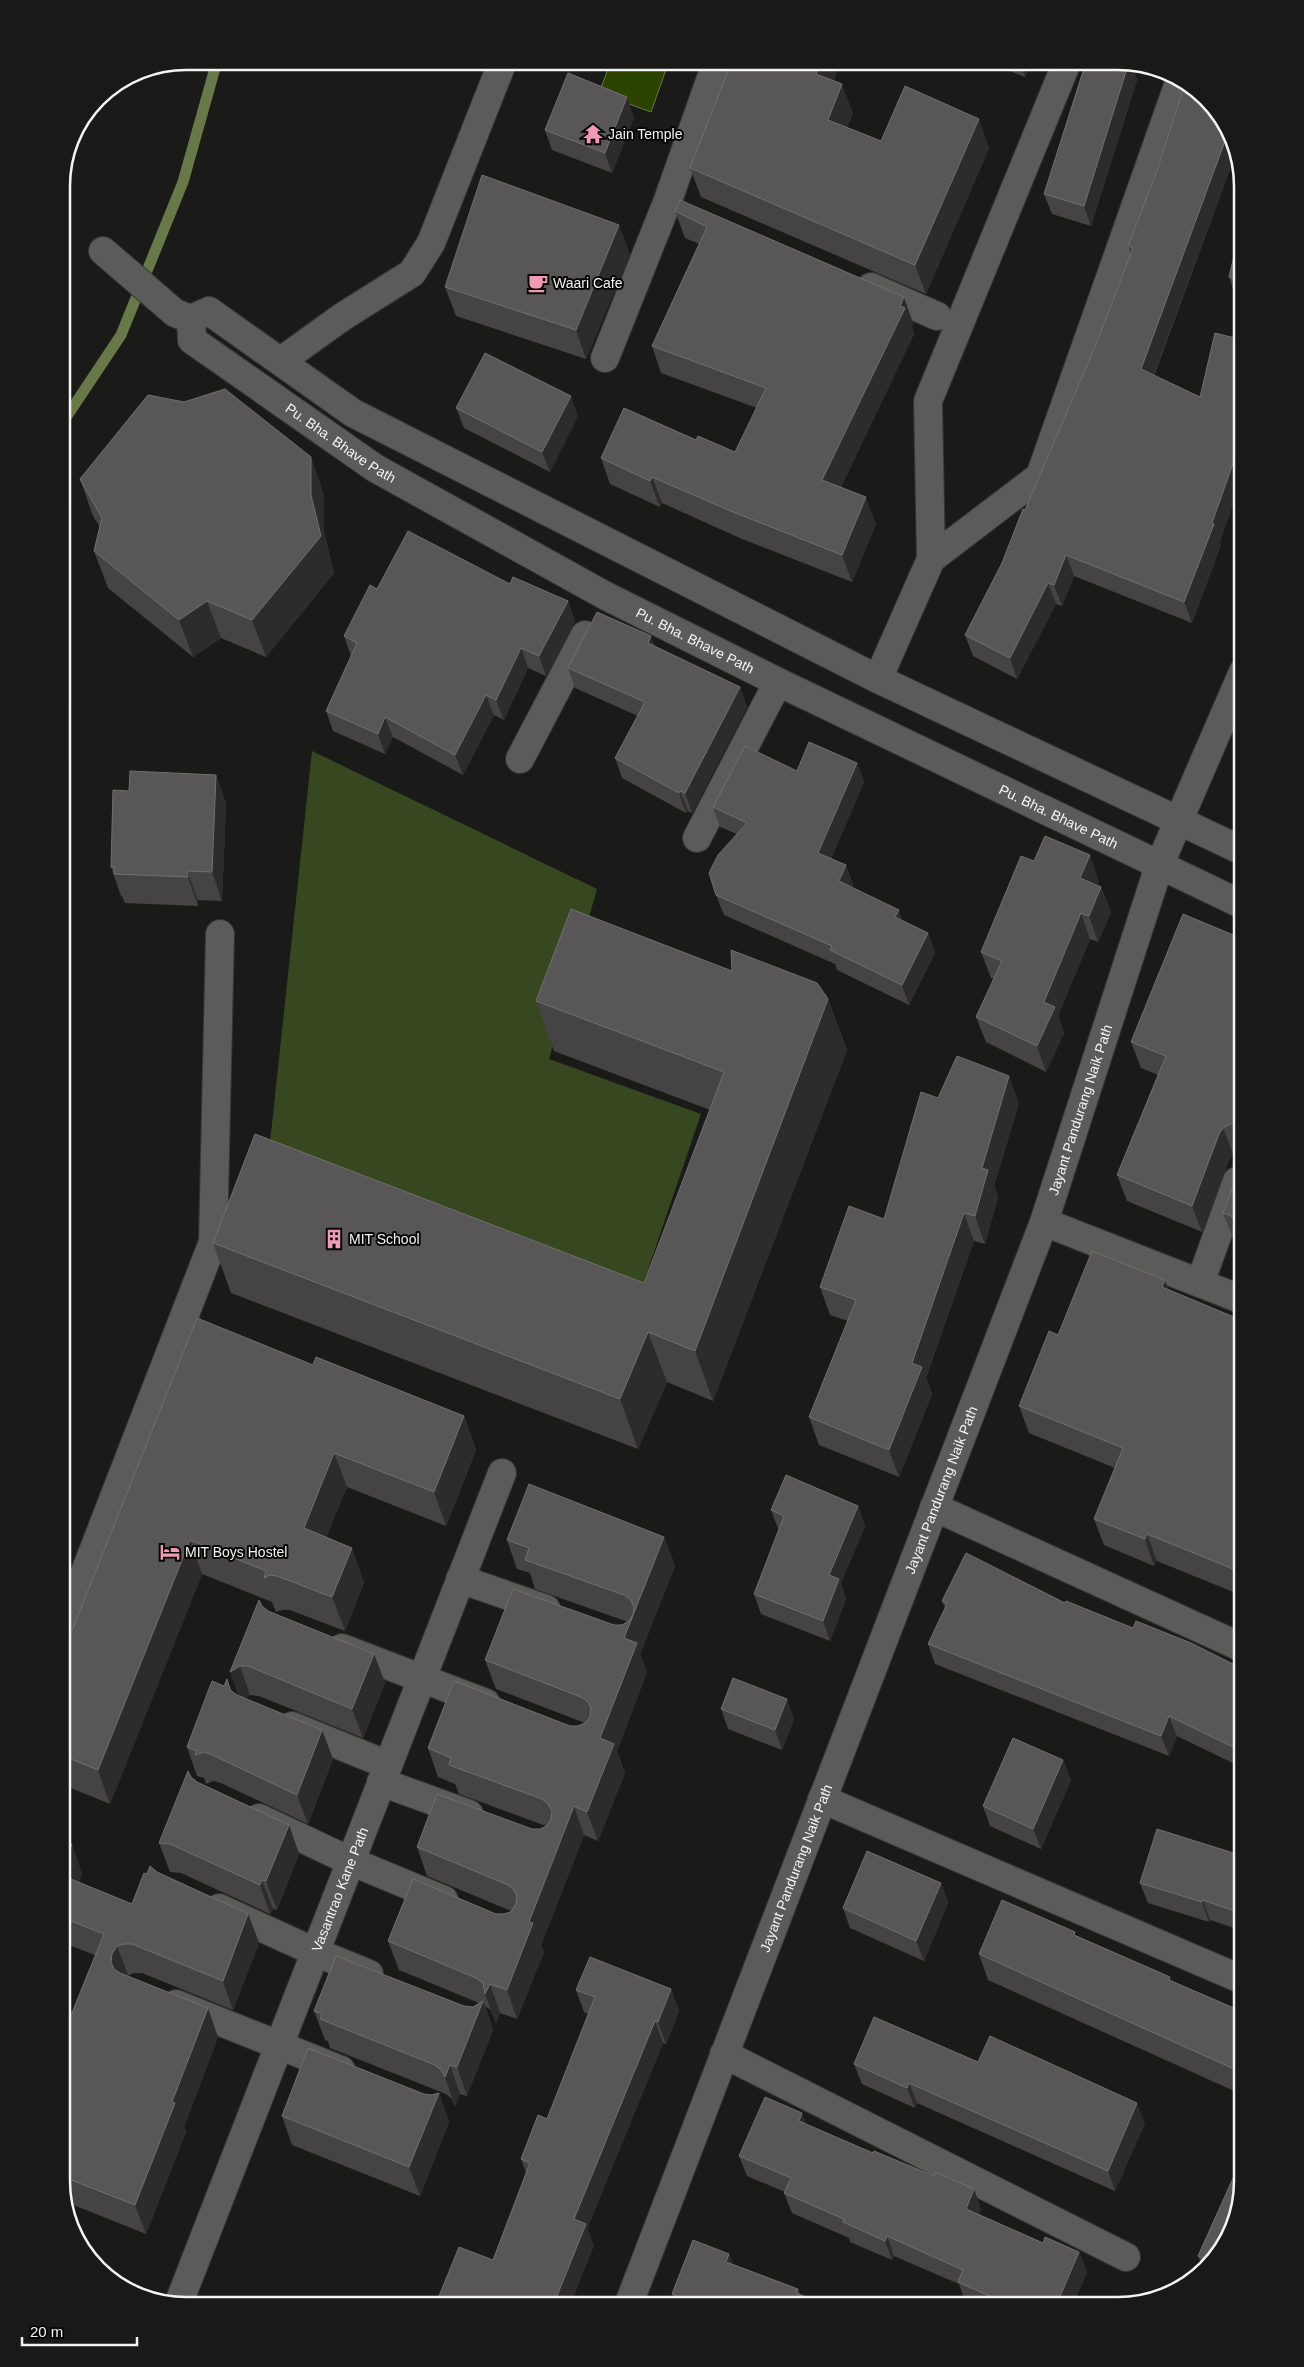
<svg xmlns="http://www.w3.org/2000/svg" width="1304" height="2367" viewBox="0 0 1304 2367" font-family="Helvetica,sans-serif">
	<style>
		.green { fill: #374820 }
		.water { fill: #2c4300; stroke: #687849 }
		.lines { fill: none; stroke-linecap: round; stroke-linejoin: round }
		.stream { stroke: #687849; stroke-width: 11 }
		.minor-casing { stroke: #353635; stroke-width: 30 }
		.minor { stroke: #5b5c59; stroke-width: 28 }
		.wall { fill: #464344 }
		.shaded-wall { fill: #2d2b2b }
		.building { fill: #595657; stroke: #716f6f }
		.labels { text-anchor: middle; stroke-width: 4; stroke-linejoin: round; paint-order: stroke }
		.poi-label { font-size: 14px; fill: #f4f5f3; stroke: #060605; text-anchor: start }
		.street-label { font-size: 14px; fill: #f4f5f3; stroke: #060605 }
		.rim { fill: none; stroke: #f4f5f3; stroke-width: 2.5 }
	</style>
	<rect width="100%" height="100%" fill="#1a1b19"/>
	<polygon class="green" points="312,751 597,889 549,1059 701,1114 638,1299 266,1180"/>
	<polygon class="water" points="611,61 669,61 651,112 599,93"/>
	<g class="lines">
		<polyline class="stream" points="61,425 121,335 183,182 217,61"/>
		<defs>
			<g id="minor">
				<polyline points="103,251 175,313 191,319 209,311 353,413 878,679 1243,851"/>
				<polyline points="871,287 937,316"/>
				<path id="s1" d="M191,319L192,340L375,468L606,596L778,682L1243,905"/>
				<polyline points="605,358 668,200 717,61"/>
				<polyline points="281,361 342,317 412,273 431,243 503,61"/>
				<polyline points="931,559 1040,476 1180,80"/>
				<polyline points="878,679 931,559 928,401 1067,62"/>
				<polyline points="520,759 585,635"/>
				<polyline points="697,838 778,682"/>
				<polyline points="1044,1222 1243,1300"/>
				<polyline points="1200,1283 1237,1181"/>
				<polyline points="934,1507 1243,1648"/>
				<polyline points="460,1579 546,1609"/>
				<polyline points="61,1634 213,1242 220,934"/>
				<polyline points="342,1648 486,1703"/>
				<polyline points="292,1726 388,1765"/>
				<polyline points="381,1782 469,1814"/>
				<polyline points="822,1799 1243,1980"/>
				<polyline points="259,1818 350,1861 444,1900"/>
				<polyline points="219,1908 315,1952 369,1974"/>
				<polyline points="176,2004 341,2070"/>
				<polyline points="724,2054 1126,2257"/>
				<path id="s2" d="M178,2305L502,1473"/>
				<path id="s3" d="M628,2306L1044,1222L1159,866L1243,672"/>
			</g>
		</defs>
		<use href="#minor" class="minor-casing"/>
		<use href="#minor" class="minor"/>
	</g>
	<g class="wall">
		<polygon points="987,62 1031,62 1025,77"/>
		<polygon points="1126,62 1131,63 1137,80 1091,226 1052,214 1044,194"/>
		<polygon points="1181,80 1236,153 1154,376 1221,545 1192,623 1074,576 1062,606 1056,604 1017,679 973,656 965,635 1002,563 1095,347 1131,254 1128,246 1157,171 1182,91 1180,85"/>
		<polygon points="834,81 853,113 847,127 881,141 989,148 926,294 701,197 690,168"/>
		<polygon points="634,117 612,173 552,150 545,130"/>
		<polygon points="675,211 913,323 912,327 914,334 841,487 876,524 852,582 742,539 662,503 660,507 610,484 601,458 696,440 735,452 757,408 661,373 652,346 699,244 685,238"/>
		<polygon points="1243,218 1243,301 1236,298 1229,277"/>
		<polygon points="630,254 586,359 456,316 445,287"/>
		<polygon points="456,408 578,416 550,472 464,428"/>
		<polygon points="80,479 324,494 324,532 334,573 266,657 221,638 193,657 108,588 94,551 100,527 93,516"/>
		<polygon points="510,584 568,601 575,621 546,676 528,668 504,720 494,715 463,775 393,737 385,754 333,731 326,711 351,656 344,636 377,589"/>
		<polygon points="655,647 740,687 747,707 692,813 688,811 686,813 622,778 615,758 638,716 575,688 568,668"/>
		<polygon points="857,763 864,782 831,859 846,865 853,885 852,887 902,920 928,933 935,953 909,1005 837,970 835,964 724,915 716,895 737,834 720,827 713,807 797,771"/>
		<polygon points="216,775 226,804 222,901 198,900 198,906 125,903 122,896 121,896 111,867 129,791"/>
		<polygon points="1034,861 1099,881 1097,885 1101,887 1111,912 1098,942 1090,939 1058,1016 1064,1033 1046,1072 986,1042 976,1017 994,979 991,978 981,952"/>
		<polygon points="1243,939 1243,1151 1240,1151 1233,1154 1229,1160 1202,1232 1127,1201 1117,1175 1158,1075 1141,1068 1131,1042"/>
		<polygon points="732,971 828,999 847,1050 713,1401 667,1382 638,1449 231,1293 213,1243 644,1283 710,1110 554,1051 536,1001"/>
		<polygon points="938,1098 1019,1103 994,1186 998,1197 985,1244 974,1241 926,1378 932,1394 899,1477 819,1445 809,1417 848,1321 830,1315 820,1287 884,1219"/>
		<polygon points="1243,1160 1243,1243 1233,1239 1223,1213"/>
		<polygon points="1168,1290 1243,1324 1243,1596 1157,1561 1154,1566 1104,1545 1094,1519 1115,1468 1029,1433 1019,1406"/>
		<polygon points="313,1365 464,1416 476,1450 446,1526 347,1487 326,1537 364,1582 345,1631 290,1610 282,1610 276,1612 272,1602 202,1574 110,1804 61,1784 61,1658"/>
		<polygon points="858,1506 865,1526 841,1583 846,1599 830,1641 761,1614 754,1594 779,1531 771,1510"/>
		<polygon points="664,1537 675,1566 640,1654 647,1672 617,1751 625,1773 598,1841 584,1835 541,1945 544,1952 517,2019 500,2013 496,2023 491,2010 485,2006 493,2030 467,2096 460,2094 455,2106 452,2099 446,2094 330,2048 328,2041 325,2040 314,2011 464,2006 473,2007 479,2003 399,1970 388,1941 496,1914 504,1914 511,1911 427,1876 417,1847 532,1829 540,1829 546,1826 459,1794 455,1784 438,1777 428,1748 570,1726 578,1726 585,1723 496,1689 485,1660 614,1625 622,1625 628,1622 535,1589 530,1573 517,1569 507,1540"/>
		<polygon points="942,1601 1065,1603 1243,1669 1243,1762 1241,1767 1177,1736 1169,1756 935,1664 928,1644 945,1608"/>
		<polygon points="262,1606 268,1611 374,1654 385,1683 363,1738 259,1696 250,1695 244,1699 322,1730 333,1759 308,1824 221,1783 213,1781 206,1784 204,1778 197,1776 187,1747 224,1686 227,1679 232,1692 239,1696 230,1672"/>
		<polygon points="721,1709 794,1719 782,1750 728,1729"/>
		<polygon points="1063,1760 1071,1780 1041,1849 990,1826 983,1806"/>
		<polygon points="191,1777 197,1782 289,1825 299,1854 277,1910 273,1909 270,1914 181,1873 170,1872 159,1843"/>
		<polygon points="61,1840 82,1873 79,1882 132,1904 147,1874 157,1872 248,1914 259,1943 233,2010 142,1973 134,1973 127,1976 218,2037 184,2127 186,2132 146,2234 66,2202 61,2181 61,2040 95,1955 61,1942"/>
		<polygon points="1243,1856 1243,1931 1210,1920 1209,1922 1148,1903 1140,1883"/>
		<polygon points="941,1883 948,1903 924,1961 850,1928 843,1908"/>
		<polygon points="1077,1936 1172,1981 1243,2012 1243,2095 988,1980 979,1954"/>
		<polygon points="671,1989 679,2011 666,2044 663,2043 587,2229 594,2246 493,2260 526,2173 521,2159 547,2119 588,2014 584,2012 576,1990"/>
		<polygon points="978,2062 1145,2123 1115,2191 917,2103 915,2108 862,2084 854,2064"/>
		<polygon points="439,2093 449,2122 420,2196 292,2145 282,2116 424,2094 431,2095"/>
		<polygon points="802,2113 806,2125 981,2209 979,2214 1043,2243 1079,2252 1087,2272 1072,2306 974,2306 965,2302 959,2284 894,2256 892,2260 850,2242 849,2238 792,2213 784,2193 785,2192 747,2176 739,2156"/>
		<polygon points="1222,2250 1202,2266 1198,2256"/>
		<polygon points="729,2254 733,2264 798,2289 800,2294 828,2306 677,2306 672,2294"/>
	</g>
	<g class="shaded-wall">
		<polygon points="820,61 841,61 826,103 816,74"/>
		<polygon points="1020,62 1031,62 1025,77"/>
		<polygon points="1129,62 1131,63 1137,80 1091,226 1084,206"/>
		<polygon points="842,84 853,113 839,149 828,120"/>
		<polygon points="627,97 634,117 612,173 605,153"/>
		<polygon points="979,119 989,148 926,294 915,265"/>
		<polygon points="1228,133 1233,138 1236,153 1148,390 1141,369"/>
		<polygon points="619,225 630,254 586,359 576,330"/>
		<polygon points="904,297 913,323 912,327 914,334 832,506 822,480"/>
		<polygon points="571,396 578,416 550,472 542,452"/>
		<polygon points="1243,435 1243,478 1220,542 1221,545 1192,623 1184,602"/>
		<polygon points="311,457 324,494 324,532 334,573 266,657 252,620 311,495"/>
		<polygon points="652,477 662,503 660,507 650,481"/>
		<polygon points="866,497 876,524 852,582 842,555"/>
		<polygon points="1066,555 1074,576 1062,606 1054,585"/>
		<polygon points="1048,583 1056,604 1017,679 1010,658"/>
		<polygon points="207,601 221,638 193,657 179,620"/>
		<polygon points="568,601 575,621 546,676 539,656"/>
		<polygon points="651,636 659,656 648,643"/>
		<polygon points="521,648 528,668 504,720 496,700"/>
		<polygon points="740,687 747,707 692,813 685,793"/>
		<polygon points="486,695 494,715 463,775 455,755"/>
		<polygon points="385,717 393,737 385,754 378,734"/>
		<polygon points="857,763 864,782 825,873 818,853"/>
		<polygon points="216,775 226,804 222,901 212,872"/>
		<polygon points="680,791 688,811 686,813 679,793"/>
		<polygon points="1090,855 1099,881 1090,904 1080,878"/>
		<polygon points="846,865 853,885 846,901 839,881"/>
		<polygon points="187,871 198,900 198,906 188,877"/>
		<polygon points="1101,887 1111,912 1098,942 1089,916"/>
		<polygon points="899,910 906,930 895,917"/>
		<polygon points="1081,913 1090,939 1058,1016 1064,1033 1046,1072 1037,1046 1044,1002"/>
		<polygon points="928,933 935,953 909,1005 902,985"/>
		<polygon points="828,999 847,1050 713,1401 695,1351"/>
		<polygon points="1009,1076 1019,1103 994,1186 998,1197 985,1244 975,1216 982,1168"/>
		<polygon points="1223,1128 1233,1154 1229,1160 1202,1232 1192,1206 1219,1134"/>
		<polygon points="964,1213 974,1241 926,1378 932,1394 899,1477 889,1450 912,1363"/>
		<polygon points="1165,1280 1174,1306 1162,1287"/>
		<polygon points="648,1332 667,1382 638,1449 620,1399"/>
		<polygon points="464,1416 476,1450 446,1526 434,1492"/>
		<polygon points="334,1453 347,1487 316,1563 304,1528"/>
		<polygon points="858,1506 865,1526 841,1583 846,1599 830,1641 823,1621 829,1575"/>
		<polygon points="1147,1534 1157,1561 1154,1566 1145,1539"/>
		<polygon points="664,1537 675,1566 640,1654 647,1672 617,1751 625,1773 598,1841 587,1812 600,1738 624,1638"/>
		<polygon points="190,1540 202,1574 110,1804 98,1770"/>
		<polygon points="352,1548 364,1582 345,1631 332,1597"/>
		<polygon points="374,1654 385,1683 363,1738 352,1709"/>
		<polygon points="240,1666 250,1695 241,1701 230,1672"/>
		<polygon points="787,1699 794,1719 782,1750 775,1730"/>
		<polygon points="1169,1716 1177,1736 1169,1756 1161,1736"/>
		<polygon points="1243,1728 1243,1762 1241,1767 1233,1747"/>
		<polygon points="322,1730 333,1759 308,1824 297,1795"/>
		<polygon points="1063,1760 1071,1780 1041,1849 1033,1829"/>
		<polygon points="574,1806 584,1835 541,1945 544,1952 517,2019 507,1990 529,1922"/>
		<polygon points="289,1825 299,1854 277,1910 266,1881"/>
		<polygon points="72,1844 82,1873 70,1904 61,1879 61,1871"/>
		<polygon points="262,1880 273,1909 270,1914 260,1885"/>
		<polygon points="941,1883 948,1903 924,1961 916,1941"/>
		<polygon points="1203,1900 1210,1920 1209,1922 1202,1902"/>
		<polygon points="248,1914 259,1943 233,2010 223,1981"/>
		<polygon points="117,1946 128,1975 122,1983 122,1991 111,1962 112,1954"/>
		<polygon points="490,1984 500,2013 496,2023 485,1994"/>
		<polygon points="671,1989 679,2011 666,2044 658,2022"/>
		<polygon points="483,2001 493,2030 467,2096 457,2067"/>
		<polygon points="208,2008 218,2037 184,2127 186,2132 146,2234 135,2205 172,2102"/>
		<polygon points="655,2021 663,2043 587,2229 594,2246 570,2306 553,2306 574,2219"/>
		<polygon points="450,2065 460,2094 455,2106 445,2077"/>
		<polygon points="909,2083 917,2103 915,2108 907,2088"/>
		<polygon points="439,2093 449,2122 420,2196 409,2167"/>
		<polygon points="1137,2103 1145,2123 1115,2191 1108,2171"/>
		<polygon points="802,2113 810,2133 799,2121"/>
		<polygon points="974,2189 981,2209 973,2229 966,2209"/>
		<polygon points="887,2236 894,2256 892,2260 885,2241"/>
		<polygon points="1079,2252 1087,2272 1072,2306 1056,2306"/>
		<polygon points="729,2254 736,2273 726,2262"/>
	</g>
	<g class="building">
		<polygon points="732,61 820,61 816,74 842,84 828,120 881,141 905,86 979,119 915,265 690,168"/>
		<polygon points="1086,62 1129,62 1084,206 1044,194"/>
		<polygon points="568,73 627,97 605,153 545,130"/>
		<polygon points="1181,80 1187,82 1228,133 1141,369 1200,397 1215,333 1243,340 1243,435 1212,523 1214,524 1184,602 1066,555 1054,585 1048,583 1010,658 965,635 1002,563 1023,509 1025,510 1095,347 1133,248 1128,246 1157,171 1184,86 1180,85"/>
		<polygon points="482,175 619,225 576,330 445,287"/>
		<polygon points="680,200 904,297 900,306 905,308 822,480 866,497 842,555 733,512 652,477 650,481 601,458 624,408 696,440 698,436 735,452 766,388 652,346 707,227 675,211"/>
		<polygon points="1243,218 1243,282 1229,277"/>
		<polygon points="485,353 571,396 542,452 456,408"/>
		<polygon points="225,389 311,457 311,495 321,536 252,620 207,601 179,620 94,551 102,518 80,479 148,395 184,402"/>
		<polygon points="408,531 510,584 513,577 568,601 539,656 521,648 496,700 486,695 455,755 385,717 378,734 326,711 357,643 344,636 370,585 377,589"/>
		<polygon points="597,612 651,636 648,643 740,687 685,793 680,791 679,793 615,758 645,702 568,668"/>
		<polygon points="809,742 857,763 818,853 846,865 839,881 899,910 895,917 928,933 902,985 830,950 832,946 716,895 709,873 718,855 747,823 713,807 745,746 797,771"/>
		<polygon points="130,771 216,775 212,872 187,871 188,877 114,874 115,867 111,867 113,790 129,791"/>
		<polygon points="1045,836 1090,855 1080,878 1101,887 1089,916 1081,913 1044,1002 1055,1007 1037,1046 976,1017 1002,961 981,952 1021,856 1034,861"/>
		<polygon points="571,909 732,971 731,950 817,983 828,999 695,1351 648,1332 620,1399 213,1243 255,1134 644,1283 724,1072 536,1001"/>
		<polygon points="1183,914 1243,939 1243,1128 1239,1125 1230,1124 1223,1128 1219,1134 1192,1206 1117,1175 1166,1056 1131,1042"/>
		<polygon points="957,1056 1009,1076 982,1168 988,1170 975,1216 964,1213 912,1363 922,1367 889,1450 809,1417 856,1300 820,1287 849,1206 884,1219 921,1092 938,1098"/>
		<polygon points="1243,1160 1243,1221 1223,1213"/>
		<polygon points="1092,1251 1165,1280 1162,1287 1234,1317 1233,1320 1243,1324 1243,1573 1147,1534 1145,1539 1094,1519 1123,1448 1019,1406 1049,1331 1058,1335"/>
		<polygon points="197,1318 313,1365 316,1357 464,1416 434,1492 334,1453 304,1528 352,1548 332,1597 277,1576 270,1575 264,1578 266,1571 190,1540 98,1770 61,1755 61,1658"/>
		<polygon points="786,1475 858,1506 829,1575 839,1579 823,1621 754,1594 784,1516 771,1510"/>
		<polygon points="529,1484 664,1537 624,1638 637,1643 600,1738 614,1744 587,1812 574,1806 529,1922 533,1923 507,1990 490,1984 485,1994 483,1983 476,1978 388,1941 413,1879 496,1914 504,1914 511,1912 516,1904 517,1896 514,1890 508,1885 417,1847 437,1794 532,1829 540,1829 547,1826 551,1819 552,1811 548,1804 542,1799 449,1765 451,1758 428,1748 454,1681 570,1726 578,1726 585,1723 590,1717 591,1708 588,1702 581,1697 485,1660 513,1589 614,1625 622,1625 629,1621 633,1615 634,1608 631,1600 624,1595 525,1560 529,1548 507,1540"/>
		<polygon points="966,1553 1065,1603 1066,1601 1133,1628 1136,1621 1191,1643 1243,1669 1243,1728 1233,1747 1169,1716 1161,1736 928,1644 947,1604 942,1601"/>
		<polygon points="259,1600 262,1606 268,1611 374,1654 352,1709 248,1666 240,1666 230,1672"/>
		<polygon points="733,1678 787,1699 775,1730 721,1709"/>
		<polygon points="227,1679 230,1690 237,1695 322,1730 297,1795 210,1754 203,1752 195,1755 197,1751 187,1747 212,1681 224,1686"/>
		<polygon points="1013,1738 1063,1760 1033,1829 983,1806"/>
		<polygon points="188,1771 191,1777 197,1782 289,1825 266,1881 262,1880 260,1885 170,1844 159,1843"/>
		<polygon points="1157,1829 1243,1856 1243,1914 1203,1900 1202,1902 1140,1883"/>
		<polygon points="61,1840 72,1844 61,1871"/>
		<polygon points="867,1851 941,1883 916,1941 843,1908"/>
		<polygon points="150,1866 157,1872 248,1914 223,1981 132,1944 124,1944 117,1946 112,1954 111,1962 114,1969 120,1973 208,2008 172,2102 175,2103 135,2205 61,2176 61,2040 104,1934 61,1917 61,1875 132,1904 144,1873 147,1874"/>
		<polygon points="1002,1900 1075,1932 1074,1935 1170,1977 1169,1980 1243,2012 1243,2073 979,1954"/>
		<polygon points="336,1956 464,2006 473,2007 483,2001 457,2067 450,2065 445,2077 441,2070 435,2065 320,2019 322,2014 314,2011"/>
		<polygon points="590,1957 671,1989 658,2022 655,2021 574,2219 586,2224 553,2306 435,2306 459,2247 493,2260 530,2163 521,2159 538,2115 547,2119 595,1997 576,1990"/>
		<polygon points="874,2017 978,2062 990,2036 1137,2103 1108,2171 909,2083 907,2088 854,2064"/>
		<polygon points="308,2048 424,2094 431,2095 439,2093 409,2167 282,2116"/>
		<polygon points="765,2097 802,2113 799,2121 873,2153 874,2151 934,2176 935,2172 974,2189 966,2209 1043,2243 1045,2237 1079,2252 1056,2306 1012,2306 958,2282 963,2270 887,2236 885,2241 843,2222 844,2219 784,2193 791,2178 739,2156"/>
		<polygon points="1243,2156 1243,2181 1222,2250 1209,2261 1198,2256"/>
		<polygon points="693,2240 729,2254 726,2262 798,2289 796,2293 828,2306 702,2306 672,2294"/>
	</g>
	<defs>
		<symbol id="temple-bare" viewBox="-9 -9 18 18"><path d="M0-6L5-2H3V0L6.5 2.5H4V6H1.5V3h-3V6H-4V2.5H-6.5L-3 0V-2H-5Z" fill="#f19ab4" stroke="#060605" stroke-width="2.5" paint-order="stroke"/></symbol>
		<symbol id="cafe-bare" viewBox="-9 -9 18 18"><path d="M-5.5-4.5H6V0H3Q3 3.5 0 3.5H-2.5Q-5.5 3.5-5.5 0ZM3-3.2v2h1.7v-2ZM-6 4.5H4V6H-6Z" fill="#f19ab4" stroke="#060605" stroke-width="2.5" paint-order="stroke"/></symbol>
		<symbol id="building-bare" viewBox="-9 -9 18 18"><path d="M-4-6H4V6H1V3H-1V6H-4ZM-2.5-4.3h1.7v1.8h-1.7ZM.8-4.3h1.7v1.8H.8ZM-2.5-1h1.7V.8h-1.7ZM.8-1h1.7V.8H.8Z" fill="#f19ab4" stroke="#060605" stroke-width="2.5" paint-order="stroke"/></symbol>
		<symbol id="hotel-bare" viewBox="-9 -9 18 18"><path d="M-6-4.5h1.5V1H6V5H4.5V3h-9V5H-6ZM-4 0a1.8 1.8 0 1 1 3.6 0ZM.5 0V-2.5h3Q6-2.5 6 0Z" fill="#f19ab4" stroke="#060605" stroke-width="2.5" paint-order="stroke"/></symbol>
	</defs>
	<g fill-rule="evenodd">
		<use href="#temple-bare" x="579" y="120" width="28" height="28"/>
		<use href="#cafe-bare" x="524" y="269" width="28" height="28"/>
		<use href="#building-bare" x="320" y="1225" width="28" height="28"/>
		<use href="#hotel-bare" x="156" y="1538" width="28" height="28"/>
	</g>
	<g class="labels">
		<g class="poi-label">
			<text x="608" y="139">Jain Temple</text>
			<text x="553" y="288">Waari Cafe</text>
			<text x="349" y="1244">MIT School</text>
			<text x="185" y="1557">MIT Boys Hostel</text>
		</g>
		<g class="street-label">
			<text dy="5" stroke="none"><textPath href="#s1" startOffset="202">Pu. Bha. Bhave Path</textPath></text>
			<text dy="5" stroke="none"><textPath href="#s1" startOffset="608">Pu. Bha. Bhave Path</textPath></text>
			<text dy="5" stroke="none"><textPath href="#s1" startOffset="1012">Pu. Bha. Bhave Path</textPath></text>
			<text dy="5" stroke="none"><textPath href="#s3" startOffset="1279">Jayant Pandurang Naik Path</textPath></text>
			<text dy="5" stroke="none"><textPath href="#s3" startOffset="874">Jayant Pandurang Naik Path</textPath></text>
			<text dy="5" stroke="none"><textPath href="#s3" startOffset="469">Jayant Pandurang Naik Path</textPath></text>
			<text dy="5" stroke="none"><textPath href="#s2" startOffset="446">Vasantrao Kane Path</textPath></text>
		</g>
	</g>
	<path d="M0 0H1304V2367H0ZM186 70H1118A116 116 0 0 1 1234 186V2181A116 116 0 0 1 1118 2297H186A116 116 0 0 1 70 2181V186A116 116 0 0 1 186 70Z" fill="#191918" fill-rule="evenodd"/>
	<path class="rim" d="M186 70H1118A116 116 0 0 1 1234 186V2181A116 116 0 0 1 1118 2297H186A116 116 0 0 1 70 2181V186A116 116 0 0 1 186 70Z"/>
	<path d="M22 2337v8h115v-8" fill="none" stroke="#f4f5f3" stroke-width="2.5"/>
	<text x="30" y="2337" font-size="15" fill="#f4f5f3" stroke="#060605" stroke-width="4" paint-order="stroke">20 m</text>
</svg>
